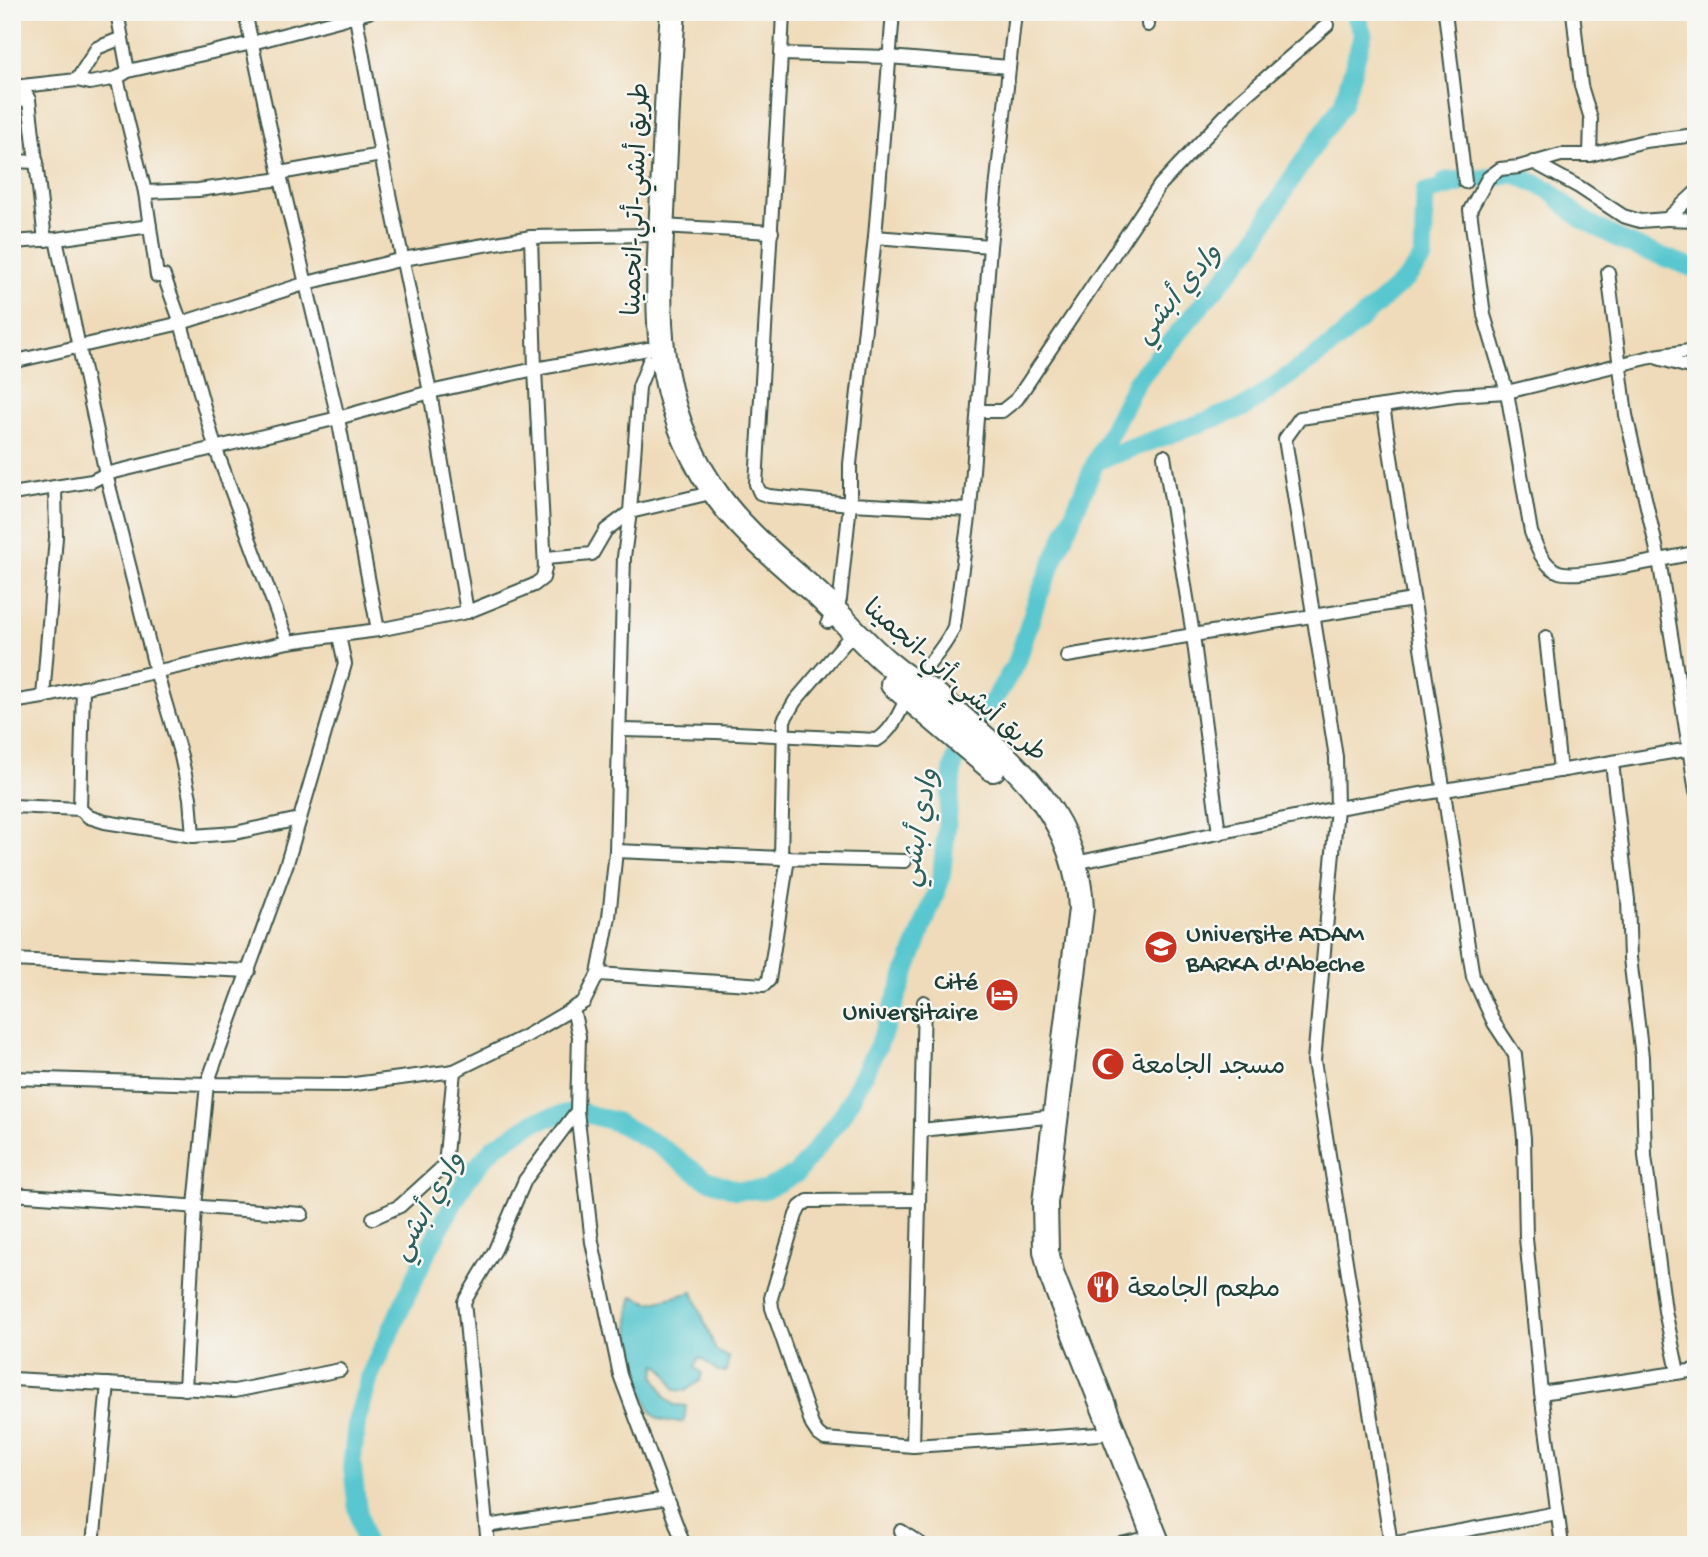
<svg xmlns="http://www.w3.org/2000/svg" width="1708" height="1557" viewBox="0 0 1708 1557" font-family="'Gochi Hand','Playpen Sans Arabic',sans-serif">
	<style>
		.water { fill: #59c7cf; stroke: #3c8282; stroke-width: 2 }
		.lines { fill: none; stroke-linecap: round; stroke-linejoin: round }
		.river { stroke: #59c7cf; stroke-width: 19 }
		.street-casing { stroke: #3e5548; stroke-width: 16 }
		.highway-casing { stroke: #3e5548; stroke-width: 28 }
		.street { stroke: #fff; stroke-width: 12 }
		.highway { stroke: #fff; stroke-width: 24 }
		.labels { text-anchor: middle; stroke-width: 5; stroke-linejoin: round; paint-order: stroke }
		.street-label { font-size: 26px; fill: #1f3d34; stroke: #f6f6f2 }
		.poi-label { font-size: 26px; fill: #1f3d34; stroke: #f6f6f2; text-anchor: start }
		.water-label { font-size: 28px; font-style: italic; fill: #2e605b; stroke: #f6f6f2 }
	</style>
	<rect width="100%" height="100%" fill="#f6f6f2"/>
	<filter id="ink" filterUnits="userSpaceOnUse"><feTurbulence type="fractalNoise" baseFrequency=".0143" numOctaves="2"/><feDisplacementMap in="SourceGraphic" scale="14" xChannelSelector="R" yChannelSelector="G"/><feConvolveMatrix kernelMatrix="1 2 1 2 8 2 1 2 1" color-interpolation-filters="sRGB"/></filter>
	<filter id="wash" filterUnits="userSpaceOnUse"><feTurbulence type="fractalNoise" baseFrequency=".00686" numOctaves="4" result="noise"/><feDisplacementMap in="SourceGraphic" scale="28" xChannelSelector="R" yChannelSelector="G"/><feGaussianBlur stdDeviation="1.57" result="paint"/><feColorMatrix in="noise" values="0 0 0 0 0 0 0 0 0 0 0 0 0 0 0 0 0 1.4 0 .05"/><feComposite in="paint" operator="in"/></filter>
	<g filter="url(#wash)">
		<rect width="100%" height="100%" fill="#efdbb9"/>
		<path class="water" d="M693,1292L716,1351L729,1357L726,1372H719L699,1357L695,1367L702,1373L700,1381L685,1391L675,1390L666,1372L657,1364L655,1376L666,1398L674,1405L686,1406L684,1422C674,1422 661,1423 653,1414C641,1399 629,1337 629,1318C629,1310 631,1303 633,1296L650,1303Z"/>
		<g class="lines">
			<g class="river">
				<polyline points="1446,181 1488,178 1513,173 1549,190 1582,219 1626,243 1696,269"/>
				<polyline points="1096,461 1245,407 1332,345 1406,279 1423,258 1425,192 1458,184"/>
				<polyline points="365,1545 357,1506 352,1463 357,1420 371,1373 428,1250 466,1180 494,1147 536,1121 577,1111 616,1122 658,1145 705,1179 737,1190 764,1190 796,1174 844,1113 879,1044 941,879 953,768 958,749 965,734 995,698 1017,662 1037,600 1096,461 1136,382 1250,248 1290,181 1343,103 1363,34 1354,12"/>
			</g>
		</g>
	</g>
	<g filter="url(#ink)">
		<g class="lines">
			<defs>
				<g id="street">
					<polyline points="117,12 128,71 117,78 145,192 157,276 164,276 181,323 215,447 288,642 378,630 467,612 430,392 381,155 355,12"/>
					<polyline points="245,12 281,179 338,418 378,630"/>
					<polyline points="764,12 783,13 781,54 889,57 1009,67"/>
					<polyline points="1148,12 1148,25"/>
					<polyline points="1445,12 1465,182"/>
					<path d="M1573,12L1581,86L1591,119L1590,155H1561L1519,167L1500,169L1488,178L1470,210L1484,315L1507,392L1531,532C1536,546 1543,566 1559,572C1580,579 1669,557 1696,553"/>
					<polyline points="781,54 756,484 760,493 769,496 850,504 970,510 990,246 1015,12"/>
					<polyline points="128,71 252,43 369,12"/>
					<polyline points="77,80 97,48 122,38"/>
					<polyline points="12,99 29,100"/>
					<polyline points="1590,155 1645,141 1696,135"/>
					<polyline points="12,161 37,162"/>
					<polyline points="1533,162 1579,187 1623,216 1640,221 1667,219 1696,192"/>
					<polyline points="280,173 381,155"/>
					<polyline points="145,192 198,190 281,179"/>
					<polyline points="1667,219 1696,220"/>
					<polyline points="661,226 772,232"/>
					<polyline points="875,237 990,246"/>
					<polyline points="56,239 106,474 156,671 181,756 190,798 193,836"/>
					<polyline points="45,240 29,100 22,86 77,80 90,83 117,78"/>
					<polyline points="12,242 56,239 150,226"/>
					<polyline points="1608,272 1626,415 1659,559 1696,792"/>
					<polyline points="1658,358 1696,369"/>
					<polyline points="12,362 181,323 307,283 403,259 531,237"/>
					<polyline points="1383,406 1300,418 1285,439 1336,757 1337,808 1314,1061 1391,1544"/>
					<polyline points="979,411 1002,411 1017,399 1160,185 1239,101 1327,25"/>
					<polyline points="12,494 92,481 106,474 338,418 430,392 535,369 648,349"/>
					<polyline points="546,558 592,554 606,530 630,512 639,387 649,361"/>
					<polyline points="467,612 534,585 543,578 545,568 535,369 531,237 649,235"/>
					<polyline points="828,622 836,612 840,599 850,504 850,464 875,237 893,12"/>
					<polyline points="1546,637 1560,771"/>
					<polyline points="1067,656 1193,635 1164,456"/>
					<polyline points="43,697 56,537 55,487"/>
					<polyline points="12,702 43,697 288,642"/>
					<path d="M621,730L716,732L877,740C896,728 902,705 913,686C926,665 944,650 954,627L970,510"/>
					<polyline points="1612,763 1628,900 1630,958 1642,1057 1645,1156 1665,1311 1678,1372"/>
					<polyline points="12,806 80,809 89,817 105,822 193,836 235,833 299,819"/>
					<polyline points="80,809 83,688"/>
					<polyline points="1219,833 1193,635 1413,600"/>
					<polyline points="616,851 781,858 784,720 795,701 854,632"/>
					<polyline points="781,858 905,861"/>
					<polyline points="1075,863 1337,808 1696,748"/>
					<polyline points="12,960 249,971"/>
					<polyline points="598,974 764,985 769,980 788,858"/>
					<polyline points="924,1002 913,1446 1100,1434 1113,1431"/>
					<polyline points="573,1009 579,1036 577,1111 592,1242 620,1375 684,1545"/>
					<polyline points="12,1078 207,1084 347,1085 454,1071 526,1036 584,1002 598,974 609,917 616,851 624,557 630,512 715,492"/>
					<polyline points="921,1130 1056,1116"/>
					<polyline points="12,1194 302,1214"/>
					<polyline points="373,1218 400,1206 445,1165 454,1071"/>
					<polyline points="12,1379 234,1391 340,1370"/>
					<polyline points="185,1389 195,1206 207,1084 287,863 345,664 339,636"/>
					<polyline points="1541,1393 1526,1238 1524,1138 1515,1055 1494,1023 1473,977 1383,406 1456,395 1507,392 1655,356 1696,350"/>
					<polyline points="913,1446 825,1439 818,1434 812,1425 772,1308 771,1298 796,1215 800,1207 808,1201 919,1200"/>
					<polyline points="486,1526 667,1499"/>
					<polyline points="901,1531 922,1545"/>
					<polyline points="93,1545 108,1384"/>
					<polyline points="488,1545 464,1302 495,1250 525,1180 577,1111"/>
					<polyline points="1116,1545 1143,1539"/>
					<polyline points="1385,1545 1557,1513"/>
					<polyline points="1562,1545 1541,1393 1696,1370"/>
				</g>
				<g id="highway">
					<path d="M673,12C668,72 666,132 663,192C658,302 648,391 712,488C739,529 780,561 816,593C853,627 886,672 932,692C1003,756 1077,805 1081,909L1045,1203L1046,1251L1052,1276L1158,1545"/>
					<polyline points="893,684 993,769"/>
				</g>
			</defs>
			<use href="#street" class="street-casing"/>
			<use href="#highway" class="highway-casing"/>
			<use href="#street" class="street"/>
			<use href="#highway" class="highway"/>
		</g>
	</g>
	<defs>
		<symbol id="university-disc" viewBox="-11 -11 22 22"><circle r="9.5" fill="#c8321e" stroke="#f6f6f2"/><path d="M0-5L7-2L0 1L-7-2ZM-4 1L0 2.5L4 1V4Q0 6-4 4Z" fill="#fff"/></symbol>
		<symbol id="hotel-disc" viewBox="-11 -11 22 22"><circle r="9.5" fill="#c8321e" stroke="#f6f6f2"/><path d="M-6-4.5h1.5V1H6V5H4.5V3h-9V5H-6ZM-4 0a1.8 1.8 0 1 1 3.6 0ZM.5 0V-2.5h3Q6-2.5 6 0Z" fill="#fff"/></symbol>
		<symbol id="mosque-disc" viewBox="-11 -11 22 22"><circle r="9.5" fill="#c8321e" stroke="#f6f6f2"/><path d="M3.5-4.9A6 6 0 1 0 3.5 4.9A5 5 0 1 1 3.5-4.9Z" fill="#fff"/></symbol>
		<symbol id="restaurant-disc" viewBox="-11 -11 22 22"><circle r="9.5" fill="#c8321e" stroke="#f6f6f2"/><path d="M-5-6h1v4h1v-4h1v4h1v-4h1v5L-1.5 .5V6h-2V.5L-5-1ZM5-6V6H3V1.5H1.5Q1.5-4 5-6Z" fill="#fff"/></symbol>
	</defs>
	<g fill-rule="evenodd">
		<use href="#university-disc" x="1142" y="928" width="38" height="38"/>
		<use href="#hotel-disc" x="983" y="976" width="38" height="38"/>
		<use href="#mosque-disc" x="1089" y="1045" width="38" height="38"/>
		<use href="#restaurant-disc" x="1084" y="1268" width="38" height="38"/>
	</g>
	<g class="labels">
		<g class="street-label">
			<text transform="translate(634 199) rotate(-88)" y="9">طريق أبشي-أتي-انجمينا</text>
			<text transform="translate(956 679) rotate(41)" y="9">طريق أبشي-أتي-انجمينا</text>
		</g>
		<g class="poi-label">
			<text x="1186" y="941">Universite ADAM<tspan x="1186" dy="30">BARKA d'Abeche</tspan></text>
			<text x="978" y="989" text-anchor="end">Cité<tspan x="978" dy="30">Universitaire</tspan></text>
			<text x="1132" y="1073">مسجد الجامعة</text>
			<text x="1128" y="1296">مطعم الجامعة</text>
		</g>
		<g class="water-label">
			<text transform="translate(1176 292) rotate(-50)" y="10">وادي أبشي</text>
			<text transform="translate(917 827) rotate(-80)" y="10">وادي أبشي</text>
			<text transform="translate(426 1205) rotate(-60)" y="10">وادي أبشي</text>
		</g>
	</g>
	<rect width="1708" height="1557" fill="none" stroke="#f6f6f2" stroke-width="42"/>
</svg>
